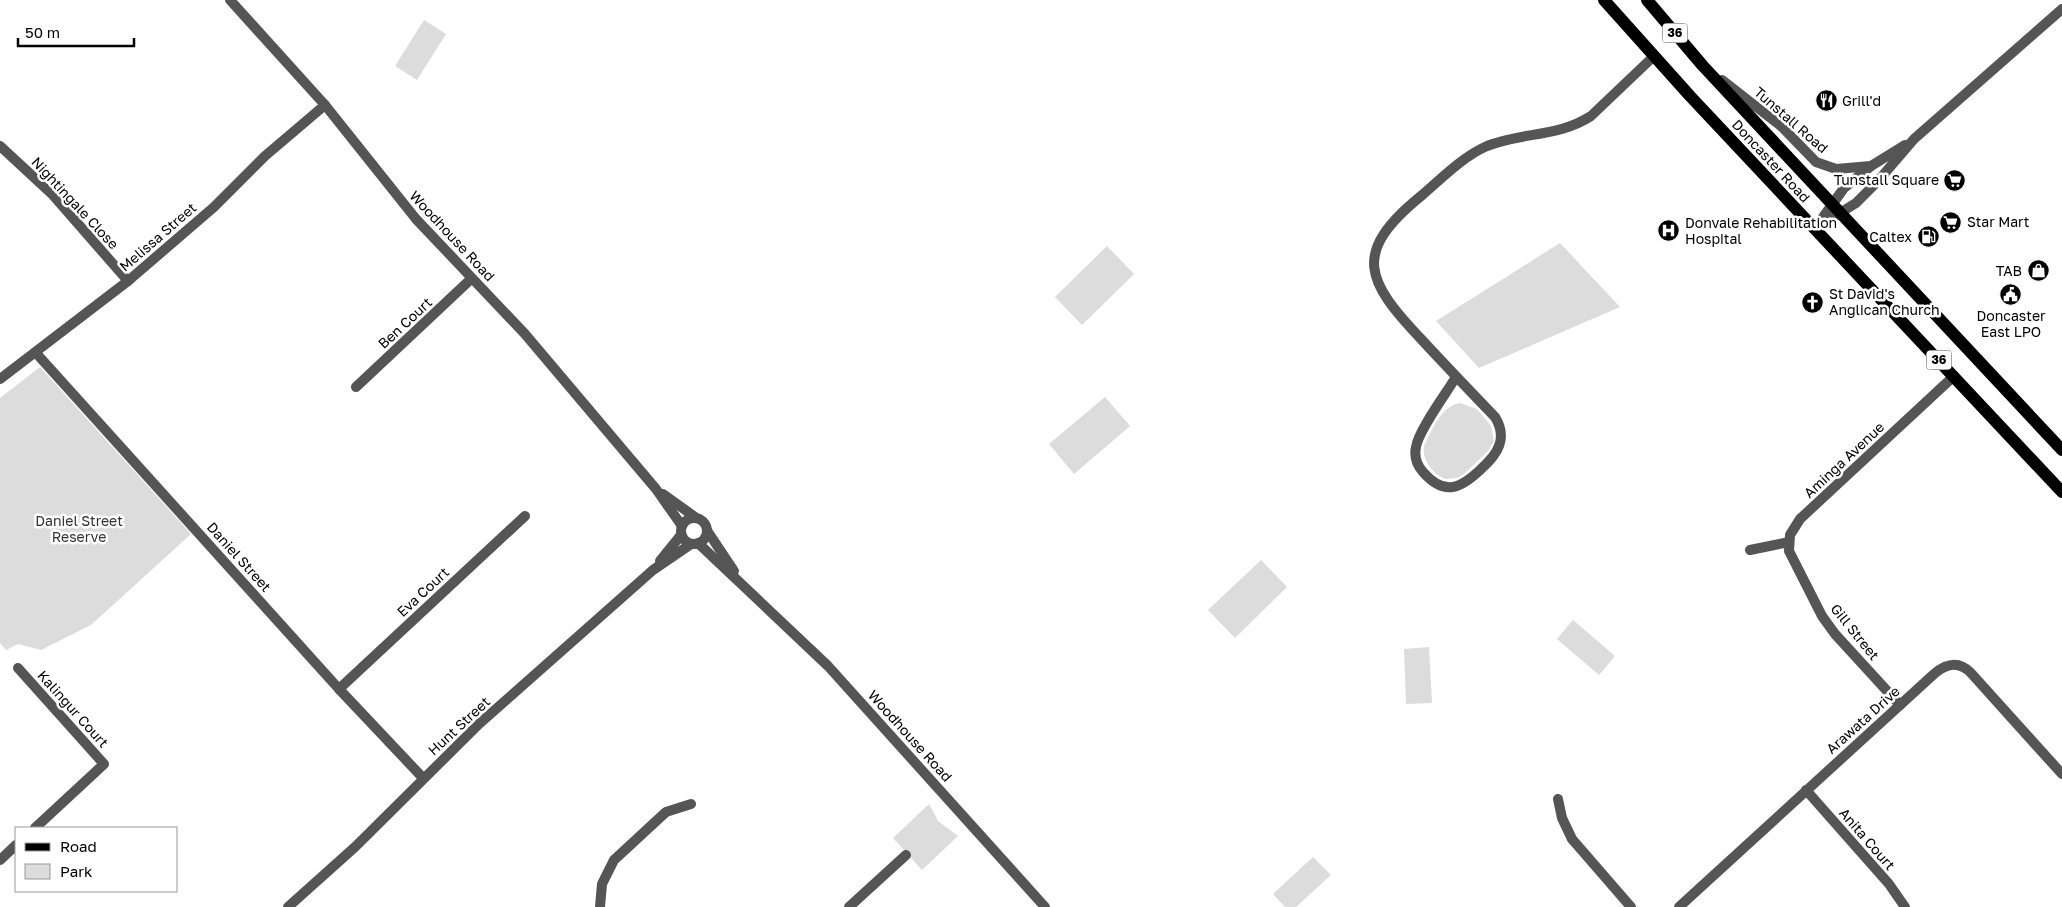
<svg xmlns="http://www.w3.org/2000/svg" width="2062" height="907" viewBox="0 0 2062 907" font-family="'Golos Text',sans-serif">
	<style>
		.green { fill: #dcdcdc }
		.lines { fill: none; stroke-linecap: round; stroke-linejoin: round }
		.minor { stroke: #555; stroke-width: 10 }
		.primary { stroke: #000; stroke-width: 12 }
		.labels { text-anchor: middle; stroke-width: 5; stroke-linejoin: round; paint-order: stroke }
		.shield { fill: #fff; stroke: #4c4c4c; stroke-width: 1 }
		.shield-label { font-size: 12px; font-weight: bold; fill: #000 }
		.poi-label { font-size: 14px; fill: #000; stroke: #fff; text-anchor: start }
		.street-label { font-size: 14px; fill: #000; stroke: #fff }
		.park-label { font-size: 14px; fill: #333; stroke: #fff }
	</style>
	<rect width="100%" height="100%" fill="#fff"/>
	<g class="green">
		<polygon points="424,20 446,34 417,80 395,66"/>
		<polygon points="1560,243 1620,307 1479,368 1436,321"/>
		<polygon points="1107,246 1134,274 1082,325 1055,297"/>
		<polygon points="40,367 191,534 91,625 41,650 18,644 6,650 0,643 0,398"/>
		<polygon points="1105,397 1130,426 1074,474 1049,444"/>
		<path d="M1460,403L1477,409L1491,426L1494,441L1488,451L1464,474L1457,478L1445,479C1432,473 1422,460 1424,446C1432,430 1441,406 1460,403Z"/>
		<polygon points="1261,560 1287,587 1235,638 1208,610"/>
		<polygon points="1573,620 1615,656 1599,675 1557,639"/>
		<polygon points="1429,647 1432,703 1406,704 1404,649"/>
		<polygon points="929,804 938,821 958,836 922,870 893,838"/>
		<polygon points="1313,857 1331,875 1296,907 1285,907 1273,894"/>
	</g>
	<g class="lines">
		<g class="minor">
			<polyline points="230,0 325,105 416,219 525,334 656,489 682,526"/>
			<polyline points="1722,80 1781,126 1816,162 1836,169 1871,166"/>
			<polyline points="0,146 52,194 128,281"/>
			<polyline points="1816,227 1844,188 1871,166 1905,145"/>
			<polyline points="1814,229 1856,203 1878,181 1914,139 2062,9"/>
			<polyline points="36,353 339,689 423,778"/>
			<path d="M1456,377C1447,392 1418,431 1416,447C1414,456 1417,465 1423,472C1445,497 1461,488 1481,469C1498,454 1508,438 1495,417C1470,391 1446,366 1422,340C1366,281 1351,253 1421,196C1441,179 1462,157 1487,146C1522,132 1559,137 1591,116L1653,57"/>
			<polyline points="0,379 128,281 214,207 265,156 325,105"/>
			<polyline points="356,387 471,279"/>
			<polyline points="663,494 695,517"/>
			<circle cx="694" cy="531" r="13"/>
			<polyline points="708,532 734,571"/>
			<polyline points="698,543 828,666 1045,907"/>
			<polyline points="1750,550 1789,542"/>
			<polyline points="660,561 681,535"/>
			<polyline points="18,668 104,764 35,828"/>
			<polyline points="339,689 525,516"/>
			<polyline points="1900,705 1835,634 1822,616 1789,551 1790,535 1800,519 1954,376"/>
			<polyline points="1806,790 1889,884 1905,907"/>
			<polyline points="1558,799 1562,818 1572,839 1631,907"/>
			<polyline points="0,860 16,845"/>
			<polyline points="288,907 355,847 479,724 653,570 691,544"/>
			<polyline points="600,907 602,884 614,860 666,812 691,804"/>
			<polyline points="849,907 906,855"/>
			<path d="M1679,907L1934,674C1947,663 1959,661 1971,673L2062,774"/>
		</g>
		<g class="primary">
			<polyline points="1604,0 1690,96 2062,492"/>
			<polyline points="1647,0 1703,66 2062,450"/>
		</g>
	</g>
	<defs>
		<symbol id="restaurant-disc" viewBox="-11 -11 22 22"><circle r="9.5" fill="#000" stroke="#fff"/><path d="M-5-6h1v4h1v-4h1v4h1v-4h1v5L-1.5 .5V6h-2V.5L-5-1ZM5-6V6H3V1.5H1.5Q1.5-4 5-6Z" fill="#fff"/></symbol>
		<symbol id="supermarket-disc" viewBox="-11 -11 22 22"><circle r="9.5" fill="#000" stroke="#fff"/><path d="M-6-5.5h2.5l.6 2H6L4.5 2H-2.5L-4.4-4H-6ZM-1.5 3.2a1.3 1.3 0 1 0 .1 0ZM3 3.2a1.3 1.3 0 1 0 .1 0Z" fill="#fff"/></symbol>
		<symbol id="hospital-disc" viewBox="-11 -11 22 22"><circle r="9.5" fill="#000" stroke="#fff"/><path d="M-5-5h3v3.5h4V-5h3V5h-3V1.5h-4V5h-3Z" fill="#fff"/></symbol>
		<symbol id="fuel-disc" viewBox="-11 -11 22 22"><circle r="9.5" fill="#000" stroke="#fff"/><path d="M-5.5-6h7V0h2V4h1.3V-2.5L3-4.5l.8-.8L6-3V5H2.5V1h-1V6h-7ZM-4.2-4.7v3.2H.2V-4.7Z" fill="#fff"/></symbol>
		<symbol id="shop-disc" viewBox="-11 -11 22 22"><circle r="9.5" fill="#000" stroke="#fff"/><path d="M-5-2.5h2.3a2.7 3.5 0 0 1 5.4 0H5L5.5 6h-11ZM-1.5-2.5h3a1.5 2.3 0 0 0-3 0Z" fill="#fff"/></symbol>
		<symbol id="civic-disc" viewBox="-11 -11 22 22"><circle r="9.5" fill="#000" stroke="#fff"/><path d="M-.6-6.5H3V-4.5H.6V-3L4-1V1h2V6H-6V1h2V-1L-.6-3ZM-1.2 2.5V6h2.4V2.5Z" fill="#fff"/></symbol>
		<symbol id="church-disc" viewBox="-11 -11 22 22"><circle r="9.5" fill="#000" stroke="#fff"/><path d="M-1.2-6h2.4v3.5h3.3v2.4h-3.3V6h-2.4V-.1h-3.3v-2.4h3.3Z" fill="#fff"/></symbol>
	</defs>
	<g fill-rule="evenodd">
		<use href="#restaurant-disc" x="1814" y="88" width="25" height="25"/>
		<use href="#supermarket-disc" x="1942" y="168" width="25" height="25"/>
		<use href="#supermarket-disc" x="1938" y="210" width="25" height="25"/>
		<use href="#hospital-disc" x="1656" y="218" width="25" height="25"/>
		<use href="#fuel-disc" x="1916" y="224" width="25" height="25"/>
		<use href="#shop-disc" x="2026" y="258" width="25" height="25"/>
		<use href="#civic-disc" x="1998" y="282" width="25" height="25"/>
		<use href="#church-disc" x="1800" y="290" width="25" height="25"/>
	</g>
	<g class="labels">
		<g class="shield">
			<rect x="1662.5" y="23.5" width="25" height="19" rx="4"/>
			<rect x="1926.5" y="350.5" width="25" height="19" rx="4"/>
		</g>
		<g class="shield-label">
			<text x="1675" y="37">36</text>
			<text x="1939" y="364">36</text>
		</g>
		<g class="poi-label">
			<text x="1842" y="106">Grill'd</text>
			<text x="1939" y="185" text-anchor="end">Tunstall Square</text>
			<text x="1967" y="227">Star Mart</text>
			<text x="1685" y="228">Donvale Rehabilitation<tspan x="1685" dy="16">Hospital</tspan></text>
			<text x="1912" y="242" text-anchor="end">Caltex</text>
			<text x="2022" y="276" text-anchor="end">TAB</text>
			<text x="1829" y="299">St David's<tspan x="1829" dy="16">Anglican Church</tspan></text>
			<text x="2011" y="321" text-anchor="middle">Doncaster<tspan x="2011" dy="16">East LPO</tspan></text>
		</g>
		<g class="street-label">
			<text transform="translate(1791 120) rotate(41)" y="5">Tunstall Road</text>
			<text transform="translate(1771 161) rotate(47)" y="5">Doncaster Road</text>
			<text transform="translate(75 203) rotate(47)" y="5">Nightingale Close</text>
			<text transform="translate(452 236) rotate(47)" y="5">Woodhouse Road</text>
			<text transform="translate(158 237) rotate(-41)" y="5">Melissa Street</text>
			<text transform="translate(405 323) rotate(-43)" y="5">Ben Court</text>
			<text transform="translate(1844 460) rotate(-43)" y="5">Aminga Avenue</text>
			<text transform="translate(239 557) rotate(48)" y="5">Daniel Street</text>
			<text transform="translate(423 592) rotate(-43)" y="5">Eva Court</text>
			<text transform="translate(1855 632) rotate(51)" y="5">Gill Street</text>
			<text transform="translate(73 709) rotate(48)" y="5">Kalingur Court</text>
			<text transform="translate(1863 720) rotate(-42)" y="5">Arawata Drive</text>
			<text transform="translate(459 726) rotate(-43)" y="5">Hunt Street</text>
			<text transform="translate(910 736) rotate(48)" y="5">Woodhouse Road</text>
			<text transform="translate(1867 839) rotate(49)" y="5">Anita Court</text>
		</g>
		<g class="park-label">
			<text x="79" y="526">Daniel Street<tspan x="79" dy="16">Reserve</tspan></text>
		</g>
	</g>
	<rect x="15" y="827" width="162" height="65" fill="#ffffff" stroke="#999999"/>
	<rect x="25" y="843" width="25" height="8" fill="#000000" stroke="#999999"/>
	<text x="60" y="852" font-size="15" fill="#000000">Road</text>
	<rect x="25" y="864" width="25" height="15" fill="#dcdcdc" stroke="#999999"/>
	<text x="60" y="877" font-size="15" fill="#000000">Park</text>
	<path d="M18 38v8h116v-8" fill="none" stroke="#000000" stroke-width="2.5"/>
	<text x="25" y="38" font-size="15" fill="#000000" stroke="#ffffff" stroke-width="4" paint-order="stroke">50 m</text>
</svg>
